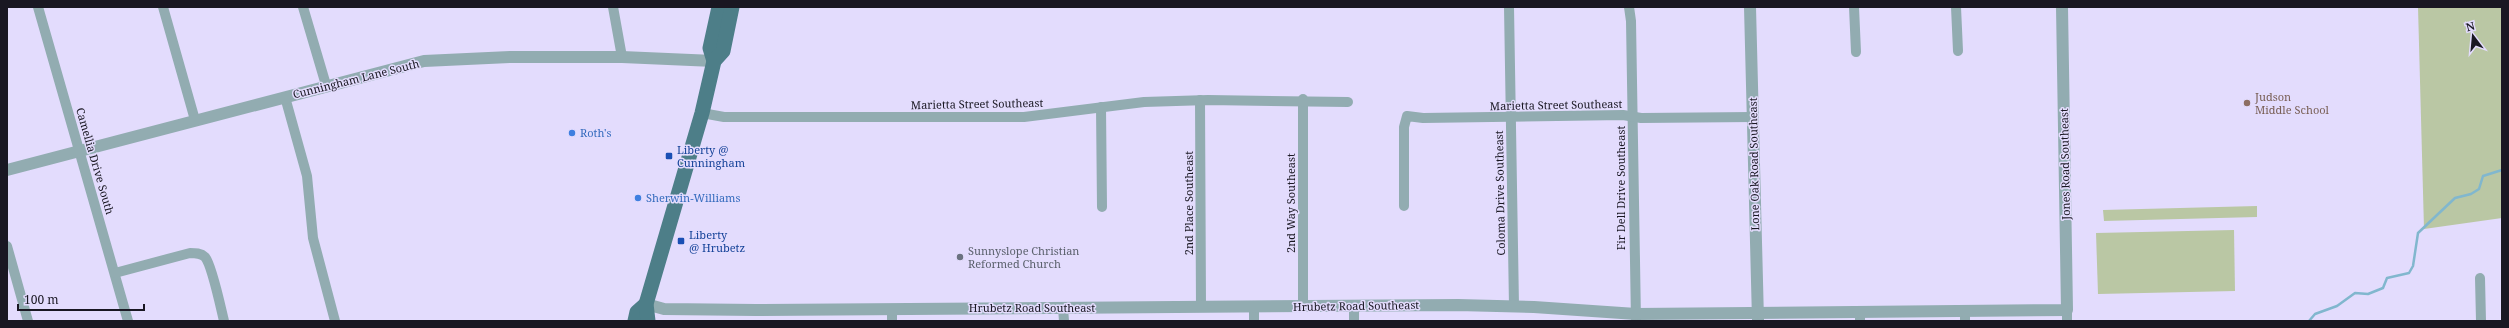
<svg xmlns="http://www.w3.org/2000/svg" width="2509" height="328" viewBox="0 0 2509 328" font-family="'Noto Serif',serif">
	<style>
		.green { fill: #bac7a4 }
		.lines { fill: none; stroke-linecap: round; stroke-linejoin: round }
		.stream { stroke: #81b7ce; stroke-width: 2.5 }
		.minor { stroke: #92acb1; stroke-width: 10 }
		.tertiary { stroke: #92acb1; stroke-width: 12 }
		.primary { stroke: #4d7e88; stroke-width: 15 }
		.education-dot { fill: #8d6e63; stroke: #e3dcfd; stroke-width: 1.5 }
		.shop-dot { fill: #3f7fe0; stroke: #e3dcfd; stroke-width: 1.5 }
		.transit-dot { fill: #1a4fb4; stroke: #e3dcfd; stroke-width: 1.5 }
		.worship-dot { fill: #6b7280; stroke: #e3dcfd; stroke-width: 1.5 }
		.labels { text-anchor: middle; stroke-width: 3; stroke-linejoin: round; paint-order: stroke }
		.street-label { font-size: 11px; fill: #191722; stroke: #e3dcfd }
		.education-label { font-size: 11px; fill: #785e54; stroke: #e3dcfd; text-anchor: start }
		.shop-label { font-size: 11px; fill: #366cbe; stroke: #e3dcfd; text-anchor: start }
		.transit-label { font-size: 11px; fill: #164399; stroke: #e3dcfd; text-anchor: start }
		.worship-label { font-size: 11px; fill: #5b616d; stroke: #e3dcfd; text-anchor: start }
	</style>
	<rect width="100%" height="100%" fill="#e3dcfd"/>
	<g class="green">
		<polygon points="2418,7 2502,7 2502,218 2424,229"/>
		<polygon points="2257,206 2257,217 2104,221 2103,210"/>
		<polygon points="2234,230 2235,291 2098,294 2096,233"/>
	</g>
	<g class="lines">
		<polyline class="stream" points="2309,321 2315,314 2337,306 2355,293 2368,294 2383,288 2387,278 2409,273 2413,266 2418,233 2455,198 2471,194 2479,189 2483,176 2502,170"/>
		<g class="minor">
			<polyline points="38,7 128,321"/>
			<polyline points="163,7 195,120"/>
			<polyline points="303,7 326,85"/>
			<polyline points="613,7 622,57"/>
			<polyline points="1509,7 1514,306"/>
			<polyline points="1629,7 1631,21 1636,321"/>
			<polyline points="1854,7 1856,52"/>
			<polyline points="1956,7 1958,51"/>
			<polyline points="285,97 307,176 313,238 335,321"/>
			<polyline points="1303,99 1303,307"/>
			<polyline points="1200,100 1201,307"/>
			<polyline points="1101,107 1102,207"/>
			<polyline points="702,113 724,117 1024,117 1144,102 1208,100 1348,102"/>
			<polyline points="1404,206 1404,127 1407,116 1423,118 1623,115 1641,118 1753,117"/>
			<polyline points="7,246 28,321"/>
			<path d="M115,273L190,253C195,253 201,253 205,257C212,265 221,309 224,321"/>
			<polyline points="2480,278 2481,321"/>
			<polyline points="1254,307 1254,321"/>
			<polyline points="1063,308 1064,321"/>
			<polyline points="2067,310 2067,321"/>
			<polyline points="1860,312 1860,321"/>
			<polyline points="1965,312 1965,321"/>
			<polyline points="892,321 892,309"/>
			<polyline points="1354,321 1354,307"/>
		</g>
		<g class="tertiary">
			<polyline points="1750,7 1758,320"/>
			<polyline points="7,170 424,61 510,57 622,57 714,61"/>
			<polyline points="646,304 664,309 756,310 1458,305 1534,307 1636,314 2067,310 2062,7"/>
		</g>
		<g class="primary">
			<polyline points="714,61 710,48 719,7"/>
			<polyline points="635,321 637,312 646,304"/>
			<polyline points="648,321 646,304 702,113 714,61 723,51 732,7"/>
		</g>
	</g>
	<circle class="education-dot" cx="2247" cy="103" r="4"/>
	<g class="shop-dot">
		<circle cx="572" cy="133" r="4"/>
		<circle cx="638" cy="198" r="4"/>
	</g>
	<g class="transit-dot">
		<rect x="665" y="152" width="8" height="8" rx="2"/>
		<rect x="677" y="237" width="8" height="8" rx="2"/>
	</g>
	<circle class="worship-dot" cx="960" cy="257" r="4"/>
	<g class="labels">
		<g class="street-label">
			<text transform="translate(356 79) rotate(-14)" y="4">Cunningham Lane South</text>
			<text transform="translate(977 104) rotate(-1)" y="4">Marietta Street Southeast</text>
			<text transform="translate(1556 105) rotate(-1)" y="4">Marietta Street Southeast</text>
			<text transform="translate(95 161) rotate(74)" y="4">Camellia Drive South</text>
			<text transform="translate(1754 164) rotate(-91)" y="4">Lone Oak Road Southeast</text>
			<text transform="translate(2065 164) rotate(-91)" y="4">Jones Road Southeast</text>
			<text transform="translate(1621 188) rotate(-90)" y="4">Fir Dell Drive Southeast</text>
			<text transform="translate(1500 193) rotate(-91)" y="4">Coloma Drive Southeast</text>
			<text transform="translate(1189 203) rotate(-90)" y="4">2nd Place Southeast</text>
			<text transform="translate(1291 203) rotate(-90)" y="4">2nd Way Southeast</text>
			<text transform="translate(1356 306) rotate(-1)" y="4">Hrubetz Road Southeast</text>
			<text x="1032" y="312">Hrubetz Road Southeast</text>
		</g>
		<g class="education-label">
			<text x="2255" y="101">Judson<tspan x="2255" dy="13">Middle School</tspan></text>
		</g>
		<g class="shop-label">
			<text x="580" y="137">Roth's</text>
			<text x="646" y="202">Sherwin-Williams</text>
		</g>
		<g class="transit-label">
			<text x="677" y="154">Liberty @<tspan x="677" dy="13">Cunningham</tspan></text>
			<text x="689" y="239">Liberty<tspan x="689" dy="13">@ Hrubetz</tspan></text>
		</g>
		<g class="worship-label">
			<text x="968" y="255">Sunnyslope Christian<tspan x="968" dy="13">Reformed Church</tspan></text>
		</g>
	</g>
	<rect width="2509" height="328" fill="none" stroke="#191722" stroke-width="16"/>
	<g transform="translate(2473 36) rotate(344)" stroke="#e3dcfd" stroke-width="3" paint-order="stroke">
	<path d="M0-3L7 15L0 10L-7 15Z" fill="#191722"/>
	<text y="-6" font-size="11" font-weight="bold" text-anchor="middle" fill="#191722">N</text>
	</g>
	<path d="M18 304v6h126v-6" fill="none" stroke="#191722" stroke-width="2"/>
	<text x="24" y="304" font-size="12" fill="#191722" stroke="#e3dcfd" stroke-width="3" paint-order="stroke">100 m</text>
</svg>
